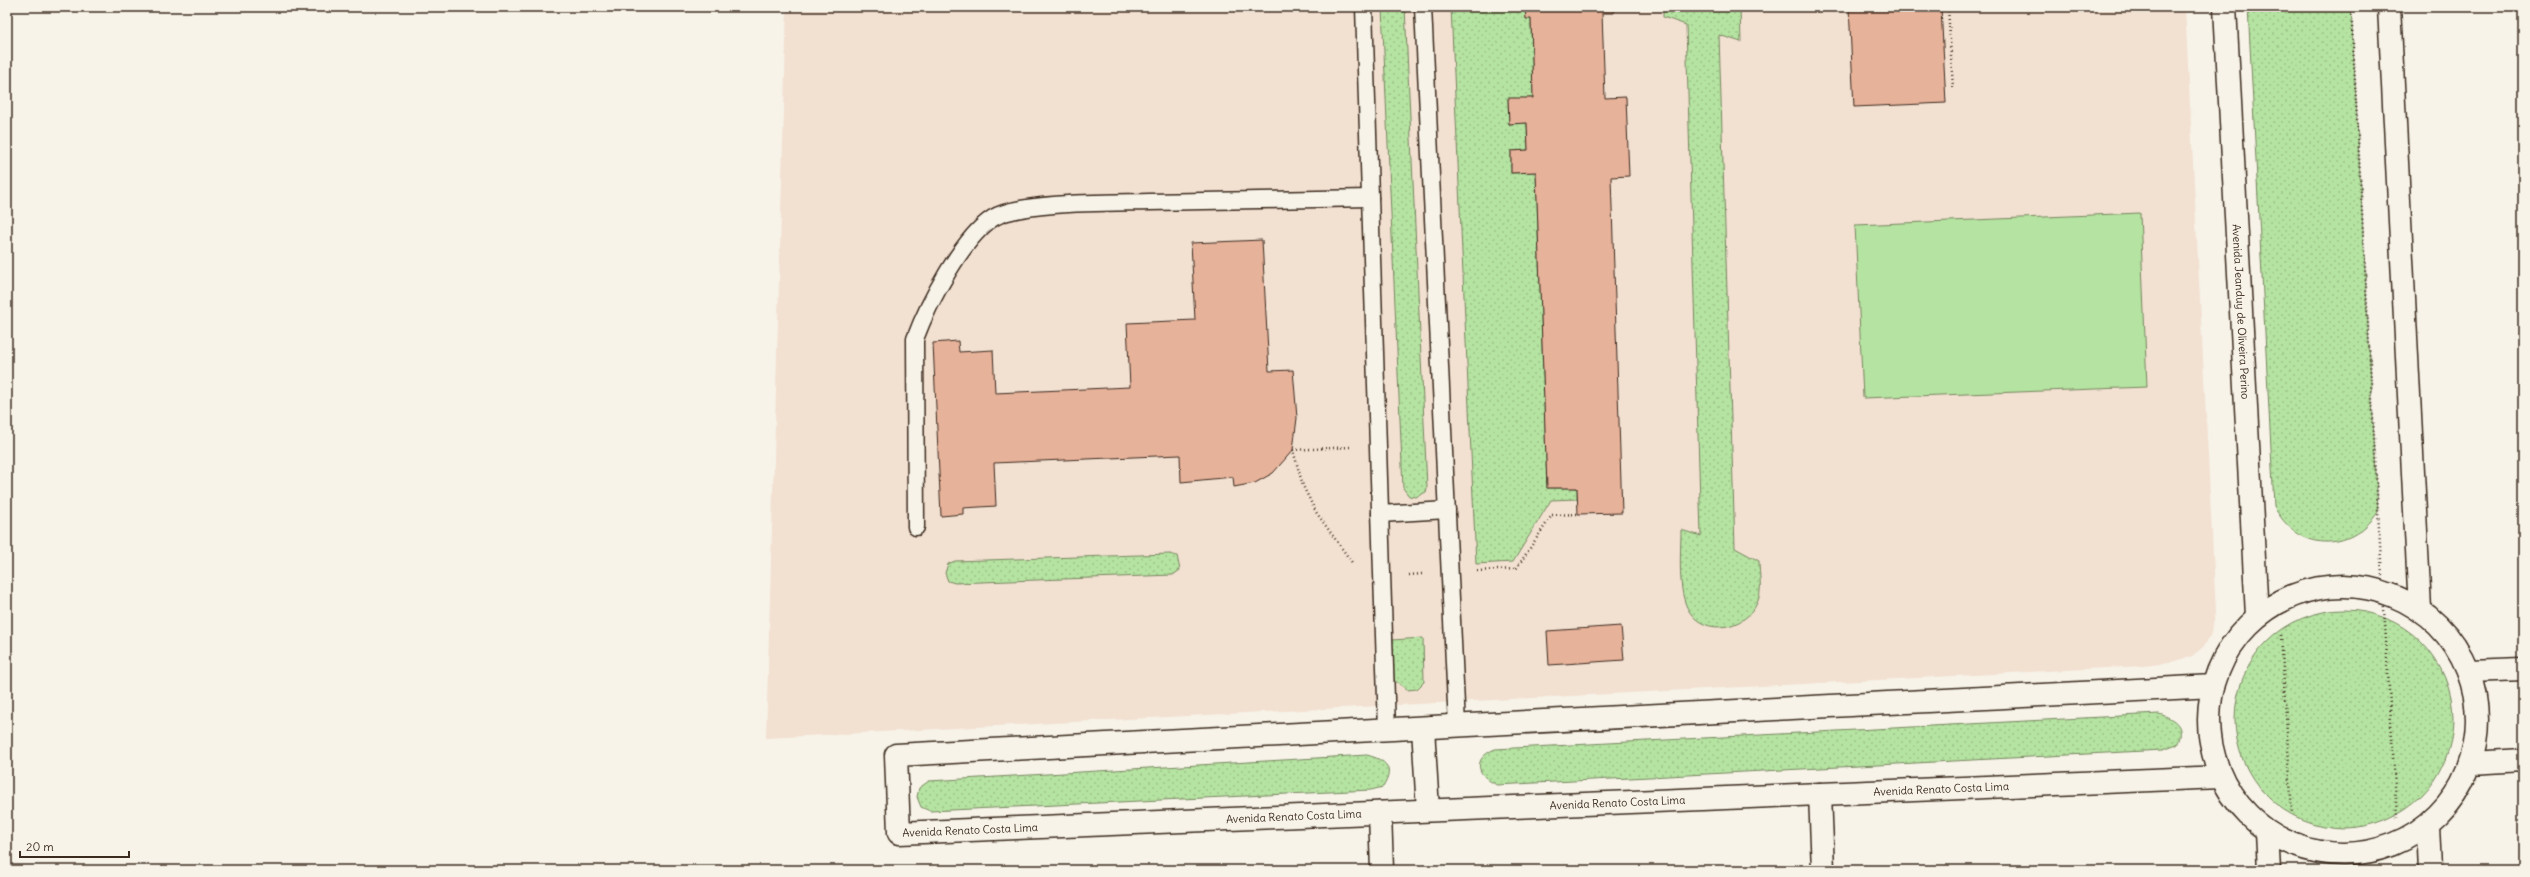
<svg xmlns="http://www.w3.org/2000/svg" width="2530" height="877" viewBox="0 0 2530 877" font-family="Delius,sans-serif">
	<style>
		.built { fill: #f2e0d1 }
		.grass { fill: url(#grass-dots); stroke: #788660 }
		.pitch { fill: #b5e3a1; stroke: #788660 }
		.building { fill: #e7b29a; stroke: #3b2a1e }
		.lines { fill: none; stroke-linecap: round; stroke-linejoin: round }
		.lane-casing { stroke: #3b2a1e; stroke-width: 19 }
		.street-casing { stroke: #3b2a1e; stroke-width: 25 }
		.path { stroke: #3b2a1e; stroke-width: 2.5; stroke-dasharray: 1 3; stroke-linecap: butt }
		.lane { stroke: #f7f3e8; stroke-width: 16 }
		.street { stroke: #f7f3e8; stroke-width: 22 }
		.labels { text-anchor: middle; stroke-width: 3; stroke-linejoin: round; paint-order: stroke }
		.street-label { font-size: 11px; fill: #3b2a1e; stroke: #f7f3e8 }
	</style>
	<defs>
		<pattern id="grass-dots" width="8" height="8" patternUnits="userSpaceOnUse"><rect width="8" height="8" fill="#b5e3a1"/><path d="M2 2h.1M6 6h.1" fill="none" stroke="#9dc38a" stroke-width="1.8" stroke-linecap="round"/></pattern>
	</defs>
	<rect width="100%" height="100%" fill="#f7f3e8"/>
	<filter id="ink" filterUnits="userSpaceOnUse"><feTurbulence type="fractalNoise" baseFrequency=".025" numOctaves="2"/><feDisplacementMap in="SourceGraphic" scale="8" xChannelSelector="R" yChannelSelector="G"/><feConvolveMatrix kernelMatrix="1 2 1 2 8 2 1 2 1" color-interpolation-filters="sRGB"/></filter>
	<g filter="url(#ink)">
		<polygon class="built" points="787,7 2185,7 2216,613 2210,636 2202,648 2192,656 2169,663 2144,666 766,738"/>
		<g class="grass">
			<polygon points="1382,7 1405,7 1427,488 1426,492 1416,497 1409,496 1403,488"/>
			<polygon points="1451,7 1525,7 1526,18 1531,19 1533,98 1508,99 1509,124 1527,123 1528,150 1511,151 1511,173 1536,172 1547,488 1577,488 1577,499 1551,500 1513,562 1476,564"/>
			<path d="M1663,7H1740L1741,42L1719,35L1735,548L1759,561C1759,574 1763,591 1757,603C1746,629 1705,637 1689,611C1677,592 1681,552 1681,530L1701,536L1686,25L1663,17Z"/>
			<path d="M2248,7H2351L2378,512C2350,554 2297,552 2274,506Z"/>
			<polygon points="1170,554 1177,556 1180,570 1173,575 955,583 948,581 945,573 948,564 955,561"/>
			<circle cx="2344" cy="719" r="109"/>
			<polygon points="1423,638 1424,682 1417,689 1407,690 1394,680 1392,640"/>
			<path d="M2159,714C2176,719 2186,727 2177,745L2163,750L1497,785C1477,776 1471,759 1495,749Z"/>
			<path d="M1367,755C1386,760 1395,768 1383,787L1371,790L930,811L921,807L917,797L919,788L929,781Z"/>
		</g>
		<polygon class="pitch" points="2140,213 2147,387 1863,398 1855,225"/>
		<g class="building">
			<polygon points="1525,7 1614,7 1614,13 1602,13 1605,98 1626,97 1629,176 1611,177 1622,513 1578,514 1577,488 1547,488 1536,172 1511,173 1511,151 1528,150 1527,123 1509,124 1508,98 1533,98 1531,19 1526,19"/>
			<polygon points="1849,7 1941,7 1946,103 1854,107"/>
			<polygon points="1262,240 1269,371 1293,370 1297,418 1293,450 1273,473 1255,483 1234,487 1233,477 1181,482 1180,455 994,463 996,506 963,508 963,514 941,516 933,343 958,341 959,352 993,350 995,393 1130,387 1127,323 1195,320 1191,243"/>
			<polygon points="1621,626 1624,660 1549,665 1547,631"/>
		</g>
		<g class="lines">
			<defs>
				<g id="lane">
					<polyline points="1364,7 1387,730"/>
					<polyline points="1423,7 1457,726"/>
					<polyline points="1380,514 1447,510"/>
					<path d="M916,527L915,339C928,304 962,238 993,218C1020,201 1115,203 1149,202C1223,201 1296,199 1370,198"/>
				</g>
				<g id="street">
					<path id="s1" d="M2225,7L2257,616"/>
					<polyline points="2389,7 2420,609"/>
					<circle cx="2343" cy="720" r="134"/>
					<polyline points="2469,671 2523,669"/>
					<path id="s2" d="M2213,686L896,755L899,833L2221,777"/>
					<polyline points="1423,728 1428,810"/>
					<polyline points="2471,763 2523,760"/>
					<polyline points="1820,794 1823,870"/>
					<polyline points="1380,813 1382,870"/>
					<polyline points="2428,825 2430,870"/>
					<polyline points="2267,831 2269,870"/>
				</g>
			</defs>
			<use href="#lane" class="lane-casing"/>
			<use href="#street" class="street-casing"/>
			<g class="path">
				<polyline points="1948,7 1953,88"/>
				<polyline points="2351,7 2378,512 2397,818"/>
				<polyline points="1350,447 1293,450 1303,486 1316,512 1353,564"/>
				<polyline points="1477,571 1516,569 1552,515 1578,514"/>
				<polyline points="1409,575 1422,574"/>
				<polyline points="2281,635 2292,813"/>
			</g>
			<use href="#lane" class="lane"/>
			<use href="#street" class="street"/>
		</g>
	</g>
	<g class="labels">
		<g class="street-label">
			<text dy="4" stroke="none"><textPath href="#s1" startOffset="305">Avenida Jeanduy de Oliveira Perino</textPath></text>
			<text dy="4" stroke="none"><textPath href="#s2" startOffset="2440">Avenida Renato Costa Lima</textPath></text>
			<text dy="4" stroke="none"><textPath href="#s2" startOffset="2116">Avenida Renato Costa Lima</textPath></text>
			<text dy="4" stroke="none"><textPath href="#s2" startOffset="1792">Avenida Renato Costa Lima</textPath></text>
			<text dy="4" stroke="none"><textPath href="#s2" startOffset="1468">Avenida Renato Costa Lima</textPath></text>
		</g>
	</g>
	<rect width="2530" height="877" fill="none" stroke="#f7f3e8" stroke-width="24"/>
	<rect x="12" y="12" width="2506" height="853" fill="none" stroke="#3b2a1e" stroke-width="1.5" filter="url(#ink)"/>
	<path d="M20 851v6h109v-6" fill="none" stroke="#3b2a1e" stroke-width="2"/>
	<text x="26" y="851" font-size="12" fill="#3b2a1e" stroke="#f7f3e8" stroke-width="3" paint-order="stroke">20 m</text>
</svg>
